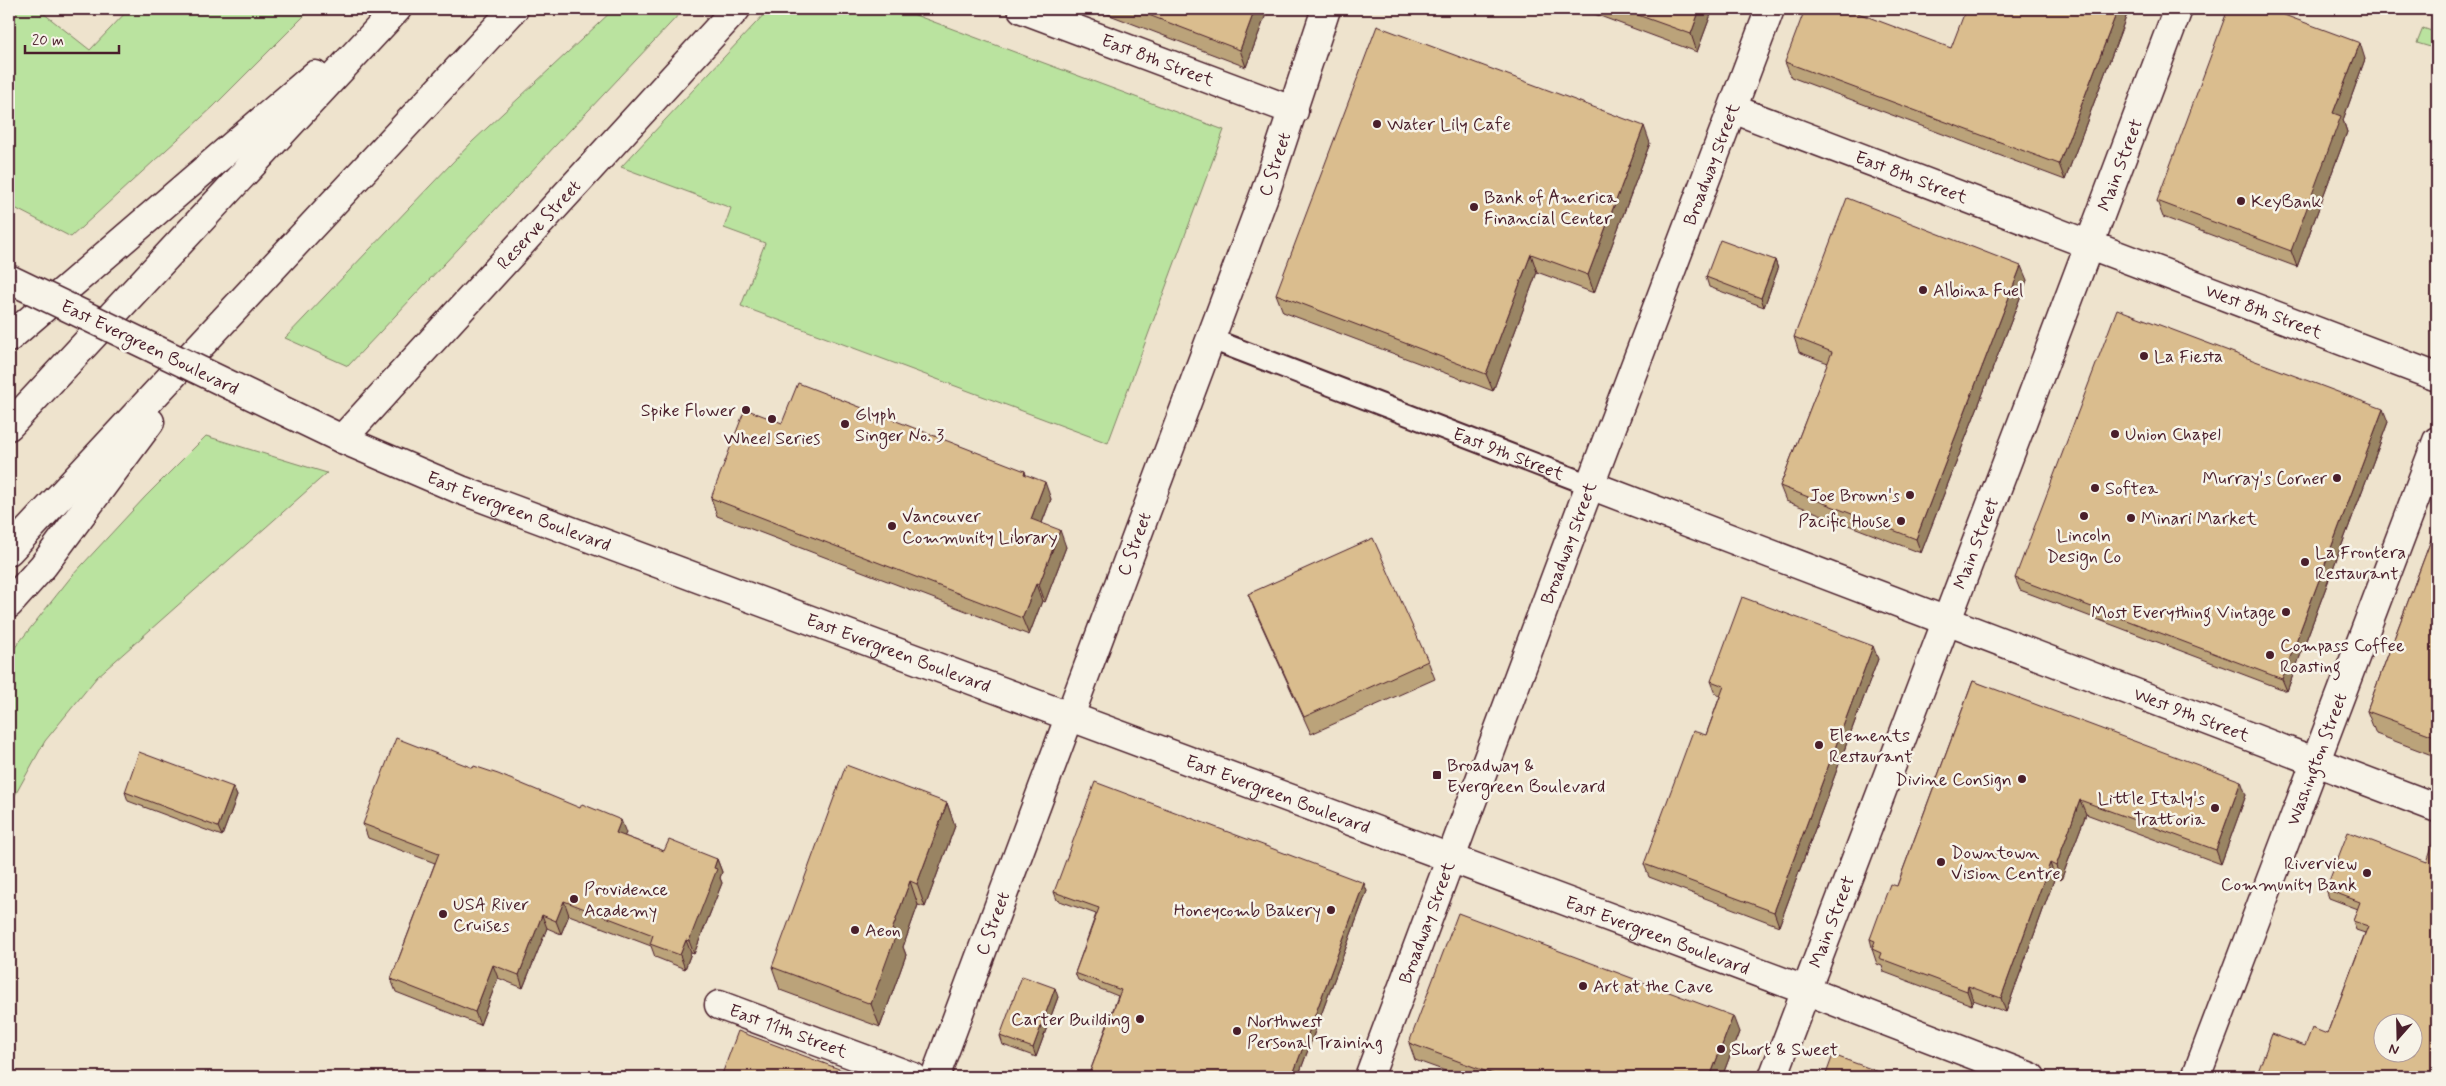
<svg xmlns="http://www.w3.org/2000/svg" width="2446" height="1086" viewBox="0 0 2446 1086" font-family="Mynerve,sans-serif">
	<style>
		.green { fill: #bae39f; stroke: #828165 }
		.lines { fill: none; stroke-linecap: round; stroke-linejoin: round }
		.pedestrian-casing { stroke: #4a1f2b; stroke-width: 24 }
		.minor-casing { stroke: #4a1f2b; stroke-width: 31 }
		.tertiary-casing { stroke: #4a1f2b; stroke-width: 31 }
		.secondary-casing { stroke: #4a1f2b; stroke-width: 31 }
		.motorway-casing { stroke: #4a1f2b; stroke-width: 31 }
		.pedestrian { stroke: #f7f3e8; stroke-width: 20 }
		.minor { stroke: #f7f3e8; stroke-width: 28 }
		.tertiary { stroke: #f7f3e8; stroke-width: 28 }
		.secondary { stroke: #f7f3e8; stroke-width: 28 }
		.motorway { stroke: #f7f3e8; stroke-width: 28 }
		.tertiary-bridge-casing { stroke: #4a1f2b; stroke-width: 31; stroke-linecap: butt }
		.tertiary-bridge { stroke: #f7f3e8; stroke-width: 28 }
		.wall { fill: #bba37a; stroke: #4a1f2b }
		.shaded-wall { fill: #998463; stroke: #4a1f2b }
		.building { fill: #dabd8e; stroke: #4a1f2b; fill-rule: evenodd }
		.poi-dot { fill: #4a1f2b; stroke: #f7f3e8; stroke-width: 2 }
		.labels { text-anchor: middle; stroke-width: 5; stroke-linejoin: round; paint-order: stroke }
		.street-label { font-size: 18px; fill: #4a1f2b; stroke: #f7f3e8 }
		.poi-label { font-size: 18px; fill: #4a1f2b; stroke: #f7f3e8; text-anchor: start }
	</style>
	<rect width="100%" height="100%" fill="#eee3cd"/>
	<filter id="ink" filterUnits="userSpaceOnUse"><feTurbulence type="fractalNoise" baseFrequency=".02" numOctaves="2"/><feDisplacementMap in="SourceGraphic" scale="10" xChannelSelector="R" yChannelSelector="G"/><feConvolveMatrix kernelMatrix="1 2 1 2 8 2 1 2 1" color-interpolation-filters="sRGB"/></filter>
	<g filter="url(#ink)">
		<g class="green">
			<polygon points="9,9 38,9 90,50 129,9 311,9 213,107 71,237 9,205"/>
			<polygon points="614,9 684,9 348,366 285,338 472,142"/>
			<polygon points="769,9 899,9 1224,130 1108,443 741,306 765,243 724,228 731,208 621,167"/>
			<polygon points="2423,28 2437,33 2437,49 2417,43"/>
			<polygon points="206,436 327,473 97,677 45,741 9,806 9,655 71,577 145,497"/>
		</g>
		<g class="lines">
			<defs>
				<g id="pedestrian">
					<path id="s1" d="M1211,339L1590,485"/>
				</g>
				<g id="minor">
					<path id="s2" d="M1022,9L1294,111"/>
					<path id="s3" d="M342,439L736,9"/>
					<path id="s4" d="M1590,485L2437,808"/>
					<path id="s5" d="M719,1005L913,1077"/>
				</g>
				<g id="tertiary">
					<path id="s6" d="M1733,109L2437,377"/>
					<path id="s7" d="M234,387L342,439L461,490L1805,990L2031,1077"/>
					<path id="s8" d="M1369,1077L1590,485L1770,9"/>
					<path id="s9" d="M1773,1077C1906,721 2046,366 2178,9"/>
				</g>
				<g id="secondary">
					<path id="s10" d="M935,1077L1265,193L1326,9"/>
					<path id="s11" d="M2196,1077L2437,441"/>
				</g>
				<g id="motorway">
					<polyline points="9,338 315,75"/>
					<polyline points="9,426 397,9"/>
					<polyline points="9,551 514,9"/>
					<polyline points="9,604 43,566 150,422"/>
				</g>
			</defs>
			<use href="#pedestrian" class="pedestrian-casing"/>
			<use href="#minor" class="minor-casing"/>
			<use href="#tertiary" class="tertiary-casing"/>
			<use href="#secondary" class="secondary-casing"/>
			<use href="#motorway" class="motorway-casing"/>
			<use href="#pedestrian" class="pedestrian"/>
			<use href="#minor" class="minor"/>
			<use href="#tertiary" class="tertiary"/>
			<use href="#secondary" class="secondary"/>
			<use href="#motorway" class="motorway"/>
			<defs>
				<polyline id="tertiary-bridge" points="9,279 234,387"/>
			</defs>
			<use href="#tertiary-bridge" class="tertiary-bridge-casing"/>
			<use href="#tertiary-bridge" class="tertiary-bridge"/>
		</g>
		<g class="wall">
			<polygon points="1094,9 1268,9 1246,67"/>
			<polygon points="1581,9 1713,9 1697,52"/>
			<polygon points="2129,9 2065,180 1791,77 1785,62 1951,48"/>
			<polygon points="2365,59 2343,120 2347,132 2297,267 2163,217 2157,201"/>
			<polygon points="1650,143 1594,293 1537,272 1493,391 1283,312 1276,294"/>
			<polygon points="1775,260 1778,269 1764,307 1709,287 1706,277"/>
			<polygon points="2027,280 1921,553 1786,501 1780,486 1828,363 1799,352 1794,337"/>
			<polygon points="2388,422 2287,691 2020,590 2015,578"/>
			<polygon points="782,423 1025,471 1026,475 1051,499 1042,523 1066,547 1045,602 1042,601 1029,635 717,516 711,498"/>
			<polygon points="2437,524 2437,757 2376,734 2367,711"/>
			<polygon points="1248,594 1428,661 1435,679 1311,734 1255,611"/>
			<polygon points="1878,659 1779,926 1649,877 1644,864 1706,735 1720,696 1716,694 1711,681"/>
			<polygon points="1973,681 2246,795 2221,864 2086,814 2061,880 2055,877 2006,1012 1973,1000 1972,1005 1884,972 1882,966 1877,964 1872,949 1872,947 1870,939 1897,886"/>
			<polygon points="473,768 626,833 624,836 664,851 717,859 722,872 720,878 722,883 694,954 691,953 685,969 655,957 651,946 569,915 561,934 547,928 523,988 498,978 480,1025 396,992 391,979 435,863 368,838 363,824"/>
			<polygon points="233,787 237,796 222,836 128,801 125,792"/>
			<polygon points="947,803 955,826 925,907 918,905 903,947 906,955 880,1027 780,990 772,967"/>
			<polygon points="2427,862 2437,1077 2305,1046 2327,1034 2365,933 2356,930 2353,921 2358,909 2329,898 2326,889"/>
			<polygon points="1367,891 1298,1077 1088,1077 1118,996 1078,980 1075,973 1096,914 1057,900 1054,892"/>
			<polygon points="1058,997 1036,1057 1003,1045 1000,1036"/>
			<polygon points="1739,1032 1722,1077 1462,1077 1415,1060 1409,1043"/>
		</g>
		<g class="shaded-wall">
			<polygon points="1255,9 1268,9 1246,67 1240,50"/>
			<polygon points="1700,9 1713,9 1697,52 1691,34"/>
			<polygon points="2118,9 2129,9 2065,180 2059,164"/>
			<polygon points="2360,43 2365,59 2343,120 2347,132 2297,267 2291,251 2333,113"/>
			<polygon points="1644,126 1650,143 1594,293 1588,275"/>
			<polygon points="1531,254 1537,272 1493,391 1486,374"/>
			<polygon points="1775,260 1778,269 1764,307 1761,298"/>
			<polygon points="2021,266 2027,280 1921,553 1916,539"/>
			<polygon points="2383,409 2388,422 2287,691 2282,679"/>
			<polygon points="1045,482 1051,499 1037,536 1031,519"/>
			<polygon points="1060,530 1066,547 1045,602 1039,585"/>
			<polygon points="1036,584 1042,601 1029,635 1022,618"/>
			<polygon points="1873,646 1878,659 1779,926 1774,912"/>
			<polygon points="2241,781 2246,795 2221,864 2216,850"/>
			<polygon points="233,787 237,796 222,836 218,827"/>
			<polygon points="2080,800 2086,814 2061,880 2056,866"/>
			<polygon points="947,803 955,826 925,907 917,884"/>
			<polygon points="621,820 626,833 620,846 616,833"/>
			<polygon points="717,859 722,872 720,878 722,883 694,954 689,941"/>
			<polygon points="2050,863 2055,877 2006,1012 2001,998"/>
			<polygon points="910,881 918,905 903,947 906,955 880,1027 871,1004 892,930"/>
			<polygon points="1364,883 1367,891 1298,1077 1292,1077"/>
			<polygon points="564,901 569,915 561,934 556,921"/>
			<polygon points="542,915 547,928 523,988 519,975"/>
			<polygon points="686,940 691,953 685,969 680,955"/>
			<polygon points="493,965 498,978 480,1025 475,1012"/>
			<polygon points="1968,986 1973,1000 1972,1005 1967,991"/>
			<polygon points="1055,988 1058,997 1036,1057 1033,1048"/>
			<polygon points="1733,1016 1739,1032 1722,1077 1710,1077"/>
			<polygon points="847,1072 850,1077 845,1077"/>
		</g>
		<g class="building">
			<polygon points="1133,9 1255,9 1240,50"/>
			<polygon points="1621,9 1700,9 1691,34"/>
			<polygon points="1805,9 1847,9 1951,48 1966,9 2118,9 2059,164 1785,62"/>
			<polygon points="2228,9 2268,9 2360,43 2333,113 2341,116 2291,251 2157,201"/>
			<polygon points="1377,26 1644,126 1588,275 1531,254 1486,374 1276,294"/>
			<polygon points="1847,198 2021,266 1916,539 1780,486 1832,352 1794,337"/>
			<polygon points="1720,240 1775,260 1761,298 1706,277"/>
			<polygon points="2117,309 2383,409 2282,679 2015,578"/>
			<polygon points="798,383 1025,471 1024,474 1045,482 1031,519 1060,530 1039,585 1036,584 1022,618 711,498 745,409 782,423"/>
			<polygon points="2437,524 2437,737 2367,711"/>
			<polygon points="1373,538 1428,661 1304,717 1248,594"/>
			<polygon points="1742,597 1873,646 1774,912 1644,864 1693,731 1706,735 1724,686 1711,681"/>
			<polygon points="1973,681 2241,781 2216,850 2080,800 2056,866 2050,863 2001,998 1968,986 1967,991 1879,958 1881,953 1872,949 1875,941 1870,939 1890,884 1897,886"/>
			<polygon points="396,738 473,768 474,766 498,774 580,808 582,804 621,820 616,833 664,851 669,840 717,859 714,868 717,869 689,941 686,940 680,955 650,944 653,935 564,901 556,921 542,915 519,975 493,965 475,1012 391,979 439,853 363,824"/>
			<polygon points="139,752 233,787 218,827 125,792"/>
			<polygon points="846,765 947,803 917,884 910,881 892,930 897,932 871,1004 772,967"/>
			<polygon points="1095,782 1364,883 1292,1077 1088,1077 1121,990 1075,973 1099,908 1054,892"/>
			<path d="M2348,832L2427,862L2437,833V1077H2256L2272,1034L2305,1046L2312,1028L2327,1034L2368,926L2353,921L2360,902L2326,889ZM2384,1024H2414V1054H2384Z"/>
			<polygon points="1458,913 1733,1016 1710,1077 1501,1077 1409,1043"/>
			<polygon points="1022,976 1055,988 1033,1048 1000,1036"/>
			<polygon points="738,1031 847,1072 845,1077 721,1077"/>
			<polygon points="1833,1055 1893,1077 1825,1077"/>
		</g>
	</g>
	<g class="poi-dot">
		<circle cx="1377" cy="124" r="5"/>
		<circle cx="2241" cy="201" r="5"/>
		<circle cx="1474" cy="207" r="5"/>
		<circle cx="1923" cy="290" r="5"/>
		<circle cx="2144" cy="356" r="5"/>
		<circle cx="746" cy="410" r="5"/>
		<circle cx="772" cy="419" r="5"/>
		<circle cx="845" cy="424" r="5"/>
		<circle cx="2115" cy="434" r="5"/>
		<circle cx="2337" cy="478" r="5"/>
		<circle cx="2095" cy="488" r="5"/>
		<circle cx="1910" cy="495" r="5"/>
		<circle cx="2084" cy="516" r="5"/>
		<circle cx="2131" cy="518" r="5"/>
		<circle cx="1901" cy="521" r="5"/>
		<circle cx="892" cy="526" r="5"/>
		<circle cx="2305" cy="562" r="5"/>
		<circle cx="2286" cy="612" r="5"/>
		<circle cx="2270" cy="655" r="5"/>
		<circle cx="1819" cy="745" r="5"/>
		<rect x="1432" y="770" width="10" height="10" rx="2.5"/>
		<circle cx="2022" cy="779" r="5"/>
		<circle cx="2215" cy="808" r="5"/>
		<circle cx="1941" cy="862" r="5"/>
		<circle cx="2367" cy="873" r="5"/>
		<circle cx="574" cy="899" r="5"/>
		<circle cx="1331" cy="910" r="5"/>
		<circle cx="443" cy="914" r="5"/>
		<circle cx="855" cy="930" r="5"/>
		<circle cx="1583" cy="986" r="5"/>
		<circle cx="1140" cy="1019" r="5"/>
		<circle cx="1237" cy="1031" r="5"/>
		<circle cx="1721" cy="1049" r="5"/>
	</g>
	<g class="labels">
		<g class="street-label">
			<text dy="6" stroke="none"><textPath href="#s2" startOffset="145">East 8th Street</textPath></text>
			<text dy="6" stroke="none"><textPath href="#s10" startOffset="974">C Street</textPath></text>
			<text dy="6" stroke="none"><textPath href="#s8" startOffset="975">Broadway Street</textPath></text>
			<text dy="6" stroke="none"><textPath href="#s9" startOffset="976">Main Street</textPath></text>
			<text dy="6" stroke="none"><textPath href="#s6" startOffset="191">East 8th Street</textPath></text>
			<text dy="6" stroke="none"><textPath href="#s3" startOffset="291">Reserve Street</textPath></text>
			<text dy="6" stroke="none"><textPath href="#s6" startOffset="568">West 8th Street</textPath></text>
			<text transform="translate(150 347) rotate(26)" y="6">East Evergreen Boulevard</text>
			<text dy="6" stroke="none"><textPath href="#s1" startOffset="319">East 9th Street</textPath></text>
			<text dy="6" stroke="none"><textPath href="#s7" startOffset="311">East Evergreen Boulevard</textPath></text>
			<text dy="6" stroke="none"><textPath href="#s8" startOffset="570">Broadway Street</textPath></text>
			<text dy="6" stroke="none"><textPath href="#s9" startOffset="571">Main Street</textPath></text>
			<text dy="6" stroke="none"><textPath href="#s10" startOffset="569">C Street</textPath></text>
			<text dy="6" stroke="none"><textPath href="#s7" startOffset="716">East Evergreen Boulevard</textPath></text>
			<text dy="6" stroke="none"><textPath href="#s4" startOffset="644">West 9th Street</textPath></text>
			<text dy="6" stroke="none"><textPath href="#s11" startOffset="340">Washington Street</textPath></text>
			<text dy="6" stroke="none"><textPath href="#s7" startOffset="1121">East Evergreen Boulevard</textPath></text>
			<text dy="6" stroke="none"><textPath href="#s9" startOffset="166">Main Street</textPath></text>
			<text dy="6" stroke="none"><textPath href="#s8" startOffset="165">Broadway Street</textPath></text>
			<text dy="6" stroke="none"><textPath href="#s10" startOffset="164">C Street</textPath></text>
			<text dy="6" stroke="none"><textPath href="#s7" startOffset="1526">East Evergreen Boulevard</textPath></text>
			<text dy="6" stroke="none"><textPath href="#s5" startOffset="74">East 11th Street</textPath></text>
		</g>
		<g class="poi-label">
			<text x="1387" y="130">Water Lily Cafe</text>
			<text x="1484" y="203">Bank of America<tspan x="1484" dy="21">Financial Center</tspan></text>
			<text x="2251" y="207">KeyBank</text>
			<text x="1933" y="296">Albina Fuel</text>
			<text x="2154" y="362">La Fiesta</text>
			<text x="736" y="416" text-anchor="end">Spike Flower</text>
			<text x="855" y="420">Glyph<tspan x="855" dy="21">Singer No. 3</tspan></text>
			<text x="2125" y="440">Union Chapel</text>
			<text x="772" y="444" text-anchor="middle">Wheel Series</text>
			<text x="2327" y="484" text-anchor="end">Murray's Corner</text>
			<text x="2105" y="494">Softea</text>
			<text x="1900" y="501" text-anchor="end">Joe Brown's</text>
			<text x="902" y="522">Vancouver<tspan x="902" dy="21">Community Library</tspan></text>
			<text x="2141" y="524">Minari Market</text>
			<text x="1891" y="527" text-anchor="end">Pacific House</text>
			<text x="2084" y="541" text-anchor="middle">Lincoln<tspan x="2084" dy="21">Design Co</tspan></text>
			<text x="2315" y="558">La Frontera<tspan x="2315" dy="21">Restaurant</tspan></text>
			<text x="2276" y="618" text-anchor="end">Most Everything Vintage</text>
			<text x="2280" y="651">Compass Coffee<tspan x="2280" dy="21">Roasting</tspan></text>
			<text x="1829" y="741">Elements<tspan x="1829" dy="21">Restaurant</tspan></text>
			<text x="1447" y="771">Broadway &amp;<tspan x="1447" dy="21">Evergreen Boulevard</tspan></text>
			<text x="2012" y="785" text-anchor="end">Divine Consign</text>
			<text x="2205" y="804" text-anchor="end">Little Italy's<tspan x="2205" dy="21">Trattoria</tspan></text>
			<text x="1951" y="858">Downtown<tspan x="1951" dy="21">Vision Centre</tspan></text>
			<text x="2357" y="869" text-anchor="end">Riverview<tspan x="2357" dy="21">Community Bank</tspan></text>
			<text x="584" y="895">Providence<tspan x="584" dy="21">Academy</tspan></text>
			<text x="453" y="910">USA River<tspan x="453" dy="21">Cruises</tspan></text>
			<text x="1321" y="916" text-anchor="end">Honeycomb Bakery</text>
			<text x="865" y="936">Aeon</text>
			<text x="1593" y="992">Art at the Cave</text>
			<text x="1130" y="1025" text-anchor="end">Carter Building</text>
			<text x="1247" y="1027">Northwest<tspan x="1247" dy="21">Personal Training</tspan></text>
			<text x="1731" y="1055">Short &amp; Sweet</text>
		</g>
	</g>
	<rect width="2446" height="1086" fill="none" stroke="#f7f3e8" stroke-width="30"/>
	<rect x="15" y="15" width="2416" height="1056" fill="none" stroke="#4a1f2b" stroke-width="2" filter="url(#ink)"/>
	<g transform="translate(2398 1038) rotate(200)"><circle r="24" fill="#f7f3e8" stroke="#b29e9c"/>
	<path d="M0-4L9 19L0 12L-9 19Z" fill="#4a1f2b"/>
	<text y="-8" font-size="14" font-weight="bold" text-anchor="middle" fill="#4a1f2b">N</text>
	</g>
	<path d="M25 45v8h94v-8" fill="none" stroke="#4a1f2b" stroke-width="2.5"/>
	<text x="32" y="45" font-size="15" fill="#4a1f2b" stroke="#f7f3e8" stroke-width="4" paint-order="stroke">20 m</text>
</svg>
